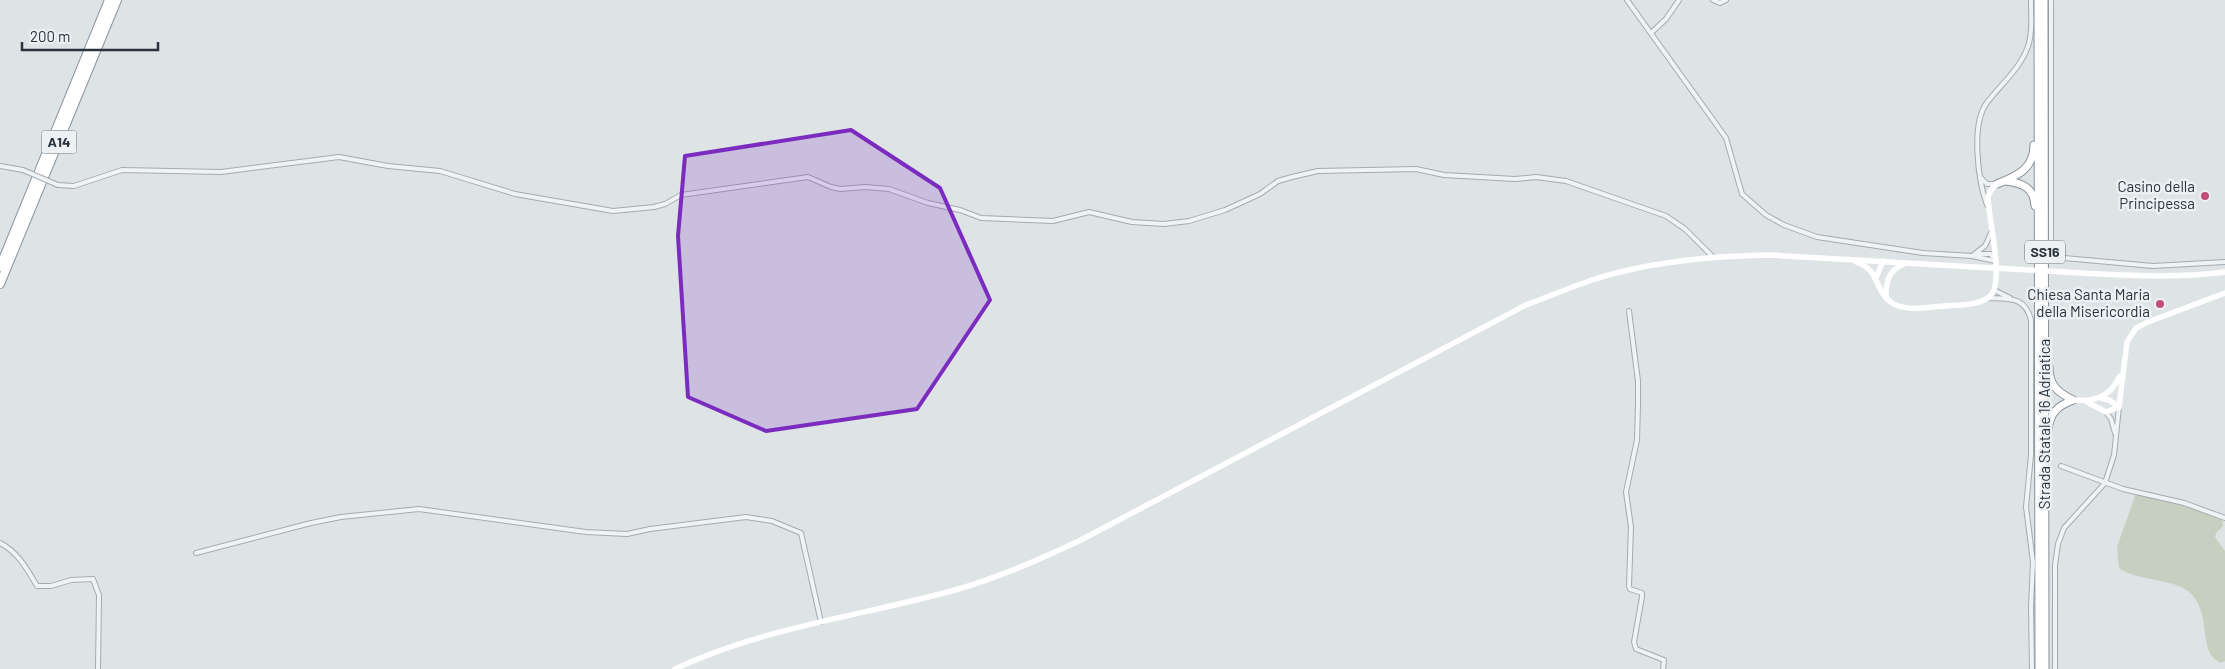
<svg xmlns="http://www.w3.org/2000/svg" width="2225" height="669" viewBox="0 0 2225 669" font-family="Barlow,sans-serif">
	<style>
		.green { fill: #c7cfc0 }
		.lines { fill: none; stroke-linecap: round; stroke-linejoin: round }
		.minor-casing { stroke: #a4abaf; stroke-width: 6 }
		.trunk-casing { stroke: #87939b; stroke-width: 9 }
		.motorway-casing { stroke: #87939b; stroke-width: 10 }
		.minor { stroke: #f0f3f5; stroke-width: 4 }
		.secondary { stroke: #fff; stroke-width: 5.5 }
		.trunk { stroke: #fff; stroke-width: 7 }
		.motorway { stroke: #fff; stroke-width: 8 }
		.minor-bridge-casing { stroke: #a4abaf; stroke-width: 6; stroke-linecap: butt }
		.minor-bridge { stroke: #f0f3f5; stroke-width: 4 }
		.secondary-bridge { stroke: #fff; stroke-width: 5.5 }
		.marked { fill: #7b2cbf; fill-opacity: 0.2; stroke: #7b2cbf; stroke-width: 4; stroke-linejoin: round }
		.poi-dot { fill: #c04e78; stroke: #edf1f4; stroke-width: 2 }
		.labels { text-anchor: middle; stroke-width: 5; stroke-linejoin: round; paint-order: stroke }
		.shield { fill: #edf1f4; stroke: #646c72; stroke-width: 1 }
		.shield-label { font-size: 14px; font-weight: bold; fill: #29333b }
		.poi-label { font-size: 15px; fill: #29333b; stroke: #edf1f4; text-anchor: end }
		.street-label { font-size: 15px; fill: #29333b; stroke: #edf1f4 }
	</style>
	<rect width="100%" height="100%" fill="#dee3e6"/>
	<path class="green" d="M2136,493L2198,510L2222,519L2223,526L2216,533L2215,537L2225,551V661L2220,663C2217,661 2213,658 2211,655C2201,637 2209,608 2188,591C2171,578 2136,581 2119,568L2117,547Z"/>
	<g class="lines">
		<defs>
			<g id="minor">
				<polyline points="1627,0 1726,138 1742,194 1766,215 1784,225 1817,237 1923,253 1972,256 1995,261"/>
				<polyline points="1713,0 1720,3 1726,0"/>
				<polyline points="2051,0 2051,250 2053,257 2153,266 2225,262"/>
				<polyline points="1651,33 1666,19 1679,0"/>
				<polyline points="0,166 23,170"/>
				<polyline points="1980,177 1987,184 1997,184"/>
				<polyline points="58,185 74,186 122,170 221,172 339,157 388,166 440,171 515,194 613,211 654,207 665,204 681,195 808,177 831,187 840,189 865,187 889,189 928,203 960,210 981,218 1053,221 1089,212 1132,222 1164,224 1189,221 1225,210 1260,194 1278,181 1292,177 1318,171 1416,169 1444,175 1515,179 1536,177 1566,181 1666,216 1685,229 1713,257"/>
				<path d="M1987,205C1978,181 1971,126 1986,104C1999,86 2019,70 2027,49C2033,34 2031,16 2031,0"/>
				<polyline points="1978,254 1991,254 1995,261"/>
				<polyline points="1972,256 1985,246 1992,231"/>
				<polyline points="1994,290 2010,298"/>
				<path d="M1988,298C2009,299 2025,296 2031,320V455L2026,507L2033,562L2031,607L2032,669"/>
				<polyline points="1629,311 1638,381 1638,405 1637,440 1626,492 1631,527 1629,586 1630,589 1642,593 1642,597 1634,642 1636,649 1664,660 1663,669"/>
				<polyline points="2106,412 2111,419 2115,433"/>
				<polyline points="2061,466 2123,489 2184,503 2225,518"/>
				<path d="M0,543C18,552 27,569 37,586H51L71,580L93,579L99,595L98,669"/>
				<polyline points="196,553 311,523 341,517 419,509 586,532 627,534 650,529 746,517 772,521 801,533 821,622"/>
				<polyline points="2055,669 2055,565 2058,544 2064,528 2105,483 2114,455 2119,407"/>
			</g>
			<g id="trunk">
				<polyline points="2038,0 2039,669"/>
				<polyline points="2044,0 2045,669"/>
				<path d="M2006,181C2023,183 2034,188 2035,206"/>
				<path d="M1997,184C2017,176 2034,169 2034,145"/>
				<path d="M2049,367C2049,385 2057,392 2073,400"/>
				<path d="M2048,430C2050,413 2057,406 2073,400"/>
			</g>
			<g id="motorway">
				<polyline points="0,267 109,0"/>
				<polyline points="0,284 117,0"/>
			</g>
		</defs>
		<use href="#minor" class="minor-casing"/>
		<use href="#trunk" class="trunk-casing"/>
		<use href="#motorway" class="motorway-casing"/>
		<use href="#minor" class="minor"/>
		<g class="secondary">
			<path d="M1856,262C1881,270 1873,290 1892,303C1906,312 1928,307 1944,306C1958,305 1977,306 1989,297C2006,284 1988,218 1988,197L1991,190L1997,184"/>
			<path d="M2065,272C2118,275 2172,279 2225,272"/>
			<polyline points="1876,278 1883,261"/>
			<path d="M1886,298C1886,281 1888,271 1904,264"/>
			<polyline points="2101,398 2109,400 2119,407"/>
			<path d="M2073,400C2095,402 2110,397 2120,376"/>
			<polyline points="2087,402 2106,412 2119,407"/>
			<polyline points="2119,407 2127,342 2136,328 2148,322 2225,293"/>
			<path d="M675,669C764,627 862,616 955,590C998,578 1038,560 1079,541L1526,305C1550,296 1574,286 1598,278C1654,261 1712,256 1770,255L1974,267"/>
		</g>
		<use href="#trunk" class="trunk"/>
		<use href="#motorway" class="motorway"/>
		<defs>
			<polyline id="minor-bridge" points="23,170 58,185"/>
		</defs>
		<use href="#minor-bridge" class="minor-bridge-casing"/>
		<use href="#minor-bridge" class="minor-bridge"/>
		<polyline class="secondary-bridge" points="1974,267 2065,272"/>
	</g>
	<path class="marked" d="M851,130L940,188L990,300L917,409L766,431L688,397L678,236L685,156Z"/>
	<g class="poi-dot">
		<circle cx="2205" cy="196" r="5"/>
		<circle cx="2160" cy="304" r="5"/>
	</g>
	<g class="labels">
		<g class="shield">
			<rect x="41.5" y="130.5" width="35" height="23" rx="4"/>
			<rect x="2025" y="240.5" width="40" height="23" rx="4"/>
		</g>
		<g class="shield-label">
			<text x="59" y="147">A14</text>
			<text x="2045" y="257">SS16</text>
		</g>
		<g class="poi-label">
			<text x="2195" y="192">Casino della<tspan x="2195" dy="17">Principessa</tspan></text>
			<text x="2150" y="300">Chiesa Santa Maria<tspan x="2150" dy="17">della Misericordia</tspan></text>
		</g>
		<g class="street-label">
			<text transform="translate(2045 424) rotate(-90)" y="5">Strada Statale 16 Adriatica</text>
		</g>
	</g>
	<path d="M22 42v8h136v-8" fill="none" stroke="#29333b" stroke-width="2.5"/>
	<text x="30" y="42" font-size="15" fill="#29333b" stroke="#edf1f4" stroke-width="4" paint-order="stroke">200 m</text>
</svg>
